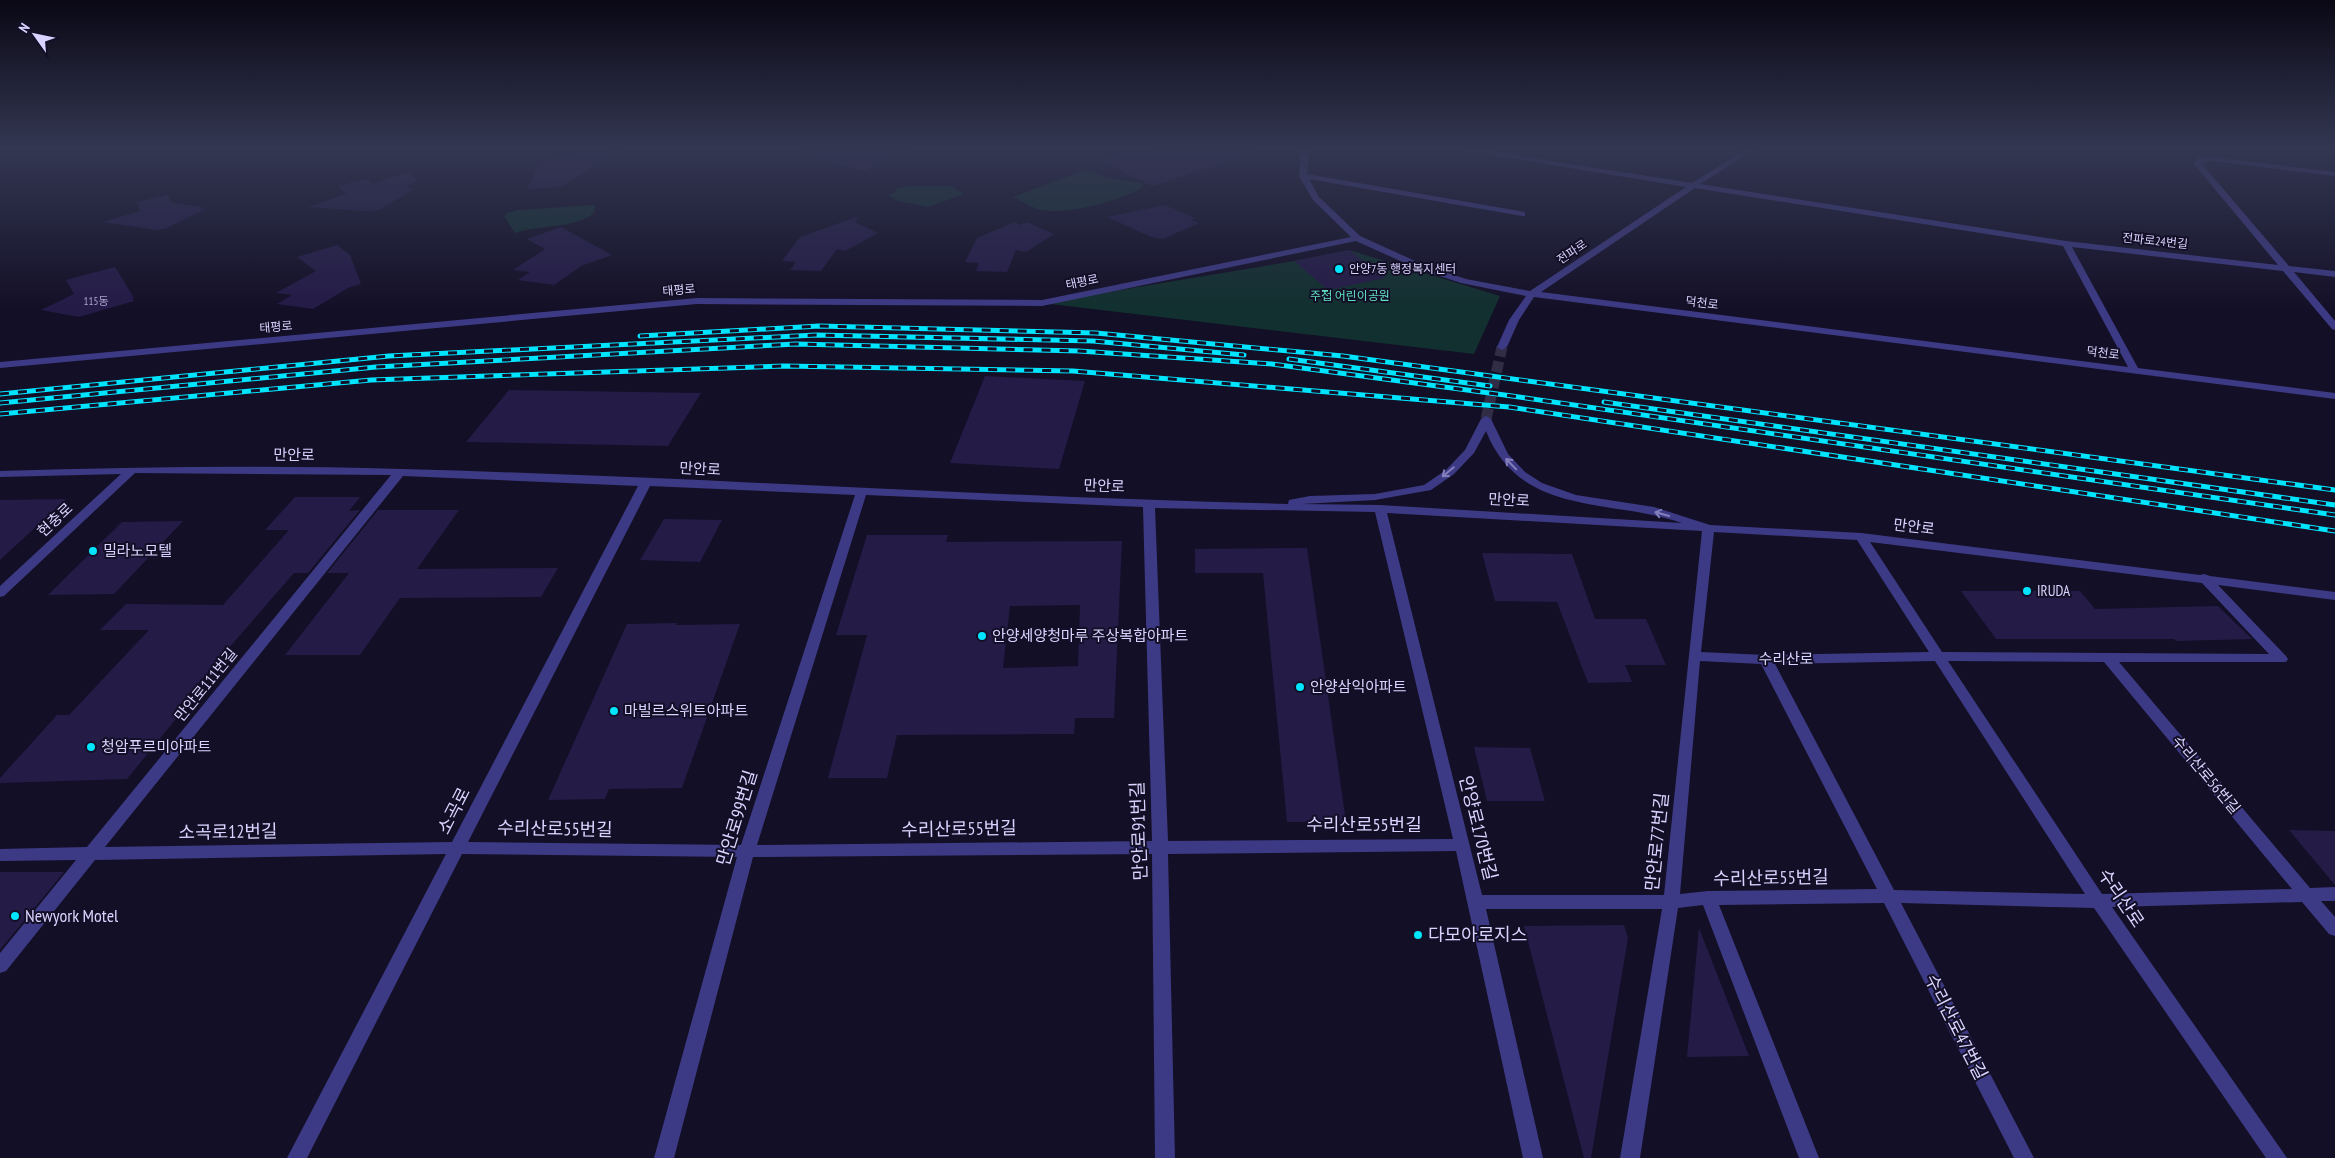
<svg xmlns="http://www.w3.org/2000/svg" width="2335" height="1158" viewBox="0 0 2335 1158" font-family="'PT Sans Narrow','Noto Sans KR',sans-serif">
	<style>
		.green { fill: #12302f }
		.building { fill: #241b47; fill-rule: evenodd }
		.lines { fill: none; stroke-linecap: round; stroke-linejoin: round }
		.minor-tunnel { stroke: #312d47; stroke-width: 11; stroke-dasharray: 11 5; stroke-linecap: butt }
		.minor { fill: #3d3a85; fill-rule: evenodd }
		.rail-casing { stroke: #00e5ff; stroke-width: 5 }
		.rail { stroke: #130f26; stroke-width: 3; stroke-dasharray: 9; stroke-linecap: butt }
		.oneway { stroke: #837fbc }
		.poi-dot { fill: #00e5ff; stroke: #130f26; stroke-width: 2 }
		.labels { text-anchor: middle; stroke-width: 4; stroke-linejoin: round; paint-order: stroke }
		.far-number-label { font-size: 11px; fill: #aca6d1 }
		.far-street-label { font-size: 12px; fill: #d9d4ff; stroke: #130f26 }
		.far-poi-label { font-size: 12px; fill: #d9d4ff; stroke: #130f26; text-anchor: start }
		.far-park-label { font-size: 12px; fill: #5fe0c0; stroke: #130f26 }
		.street-label { font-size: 15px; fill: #d9d4ff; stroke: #130f26 }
		.poi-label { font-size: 15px; fill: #d9d4ff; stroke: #130f26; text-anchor: start }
		.near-street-label { font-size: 18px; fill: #d9d4ff; stroke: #130f26 }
		.near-poi-label { font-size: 18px; fill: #d9d4ff; stroke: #130f26; text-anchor: start }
	</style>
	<rect width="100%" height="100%" fill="#130f26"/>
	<g class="green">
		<path d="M1085,170L1108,178L1141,183L1144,186C1123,201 1067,215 1041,210C1032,208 1022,201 1013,197Z"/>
		<polygon points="911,186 952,186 964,194 928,207 898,201 888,195 896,192 897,188"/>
		<path d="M595,205L594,213C572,230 541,224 515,233L504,216L507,213L518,210Z"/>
		<polygon points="1349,250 1500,296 1474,354 1042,303 1294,261"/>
	</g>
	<g class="building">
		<polygon points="803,148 913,148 864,171 802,155"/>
		<polygon points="1189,148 1252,148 1253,153 1152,186 1095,158"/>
		<polygon points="619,151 560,187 527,189 543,158"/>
		<polygon points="411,171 416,181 405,188 414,189 379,210 365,211 308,207 346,194 338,186 363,180 368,180 373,184"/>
		<polygon points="168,195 172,203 203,207 200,208 206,209 165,229 156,230 102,222 140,211 136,202"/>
		<polygon points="1165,205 1195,218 1191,220 1199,223 1163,239 1151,237 1107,217"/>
		<polygon points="859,216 855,222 878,233 845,251 837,249 821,271 790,270 796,262 782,261 800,237"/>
		<polygon points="1015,222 1020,225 1027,222 1054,234 1026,252 1016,250 1007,272 976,271 979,263 965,262 977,238"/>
		<polygon points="561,227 612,255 581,266 554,285 518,280 530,272 513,270 545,249 527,239"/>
		<polygon points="337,245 350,255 361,284 348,288 313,309 277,304 292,295 276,293 316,271 297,257"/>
		<polygon points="1349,250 1385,278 1328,290 1294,261"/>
		<polygon points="115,267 134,298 132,298 134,301 79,317 41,310 74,294 66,280"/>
		<polygon points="985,376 1085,381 1059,469 950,463"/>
		<polygon points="509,390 701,393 668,446 466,442"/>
		<polygon points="295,497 360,497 349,511 360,510 308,573 294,573 175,710 184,709 127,779 0,783 0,778 57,715 69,715 149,630 100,630 126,604 223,605 289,530 265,530"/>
		<polygon points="66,499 0,560 0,500"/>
		<polygon points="378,510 459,510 417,569 558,568 541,597 400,598 360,655 285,655 349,573 327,573"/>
		<polygon points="664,519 722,520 700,562 640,560"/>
		<polygon points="183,521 114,594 48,595 122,522"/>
		<path d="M867,535H948L946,542L1122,541L1114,718H1075L1074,734L897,735L887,778H828L867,635H836ZM1080,605L1078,666L1003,668L1010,606Z"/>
		<polygon points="1307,548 1346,822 1287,822 1263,573 1195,573 1195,549"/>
		<polygon points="1482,553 1572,554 1595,619 1646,619 1666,665 1625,665 1632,682 1588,683 1557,602 1495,601"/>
		<polygon points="1961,591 2080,591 2095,609 2218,606 2252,639 2176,641 2174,639 1996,639"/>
		<polygon points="677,623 676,625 740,624 682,788 609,789 605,799 548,800 627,624"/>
		<polygon points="1474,747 1530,748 1545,801 1487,801"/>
		<polygon points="2289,830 2335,831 2335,885"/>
		<polygon points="0,872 64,872 0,950"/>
		<polygon points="1624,925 1628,938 1591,1158 1584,1158 1524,926"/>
		<polygon points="1699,928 1749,1056 1687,1057"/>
	</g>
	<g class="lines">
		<polyline class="minor-tunnel" points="1486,419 1502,347"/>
		<g class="minor">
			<path d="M1301,148H1309L1307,174L1525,212V216H1522L1309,179L1319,197L1360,236L1424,265L1466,279L1530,291L1686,187L1449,148H1469L1692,183L1748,148H1757L1700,184L2066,241L2278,265L2194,164L2198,158L2211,157L2335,172V176L2211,161L2202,164L2289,266L2335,271V277L2294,272L2335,321V330L2332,329L2283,271L2072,247L2138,368L2335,393V399L1534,297L1519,320L1507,347L1502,350L1497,347L1509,320L1526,296L1461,283L1418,269L1356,241L1042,306L697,304L0,368V362L697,298L1042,300L1351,237L1313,200L1299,176ZM1695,188L2063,246L2128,367L1541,292Z"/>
			<path d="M1486,416L1491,419L1508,454L1525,472L1542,483L1576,495L1654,507L1710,525L1861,533L2200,575L2204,574L2210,576L2335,592V600L2218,585L2286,656L2288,659L2286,662H2119L2310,888L2335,887V901H2321L2335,917V936L2329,934L2302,902L2112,907L2287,1158H2266L2094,908L1901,903L2034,1158H2014L1884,903L1719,905L1819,1158H1799L1703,905L1678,908L1640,1158H1620L1662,909H1486L1543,1158H1523L1456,851L1168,854L1175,1158H1155L1152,854L753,857L674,1158H654L737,857L462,854L307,1158H287L446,854L95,860L6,971L0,973V953L76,860L0,861V849L87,847L391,475L135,473L4,596L0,597V586L121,474L0,477V471C134,467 268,465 402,469C697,477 992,497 1288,504L1289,500L1310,496L1375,494L1424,485L1446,470L1465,450L1481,419ZM1486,431C1520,517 1610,498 1682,523L1380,505L1302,504L1375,500L1431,490L1454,474L1474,453ZM403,476L638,486L452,842L105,847ZM650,486L855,495L741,845L468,842ZM866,495L1143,507L1152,841L757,845ZM1155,508L1375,512L1453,839L1168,841ZM1387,513L1702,531L1664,895H1482ZM1714,532L1857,540L1929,652L1765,655L1701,652ZM1870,542L2202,583L2269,654L1942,652ZM1700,661L1761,664L1877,889L1708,891L1680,894ZM1935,661L2085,894L1894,890L1775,664ZM1948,661L2104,662L2292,889L2102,894Z"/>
		</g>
		<defs>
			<g id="rail">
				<polyline points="640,336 819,326 1096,333 1343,356 2335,490"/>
				<polyline points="1289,359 1490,386"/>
				<polyline points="0,394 389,356 816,335 1093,341 1244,355"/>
				<polyline points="1604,402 2335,505"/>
				<polyline points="0,403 376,367 796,344 1079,351 1272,364 1512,396 2335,515"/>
				<polyline points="0,414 371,380 784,366 1073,371 1509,407 2335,531"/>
			</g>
		</defs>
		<use href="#rail" class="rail-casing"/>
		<use href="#rail" class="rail"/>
	</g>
	<defs><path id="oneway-shaft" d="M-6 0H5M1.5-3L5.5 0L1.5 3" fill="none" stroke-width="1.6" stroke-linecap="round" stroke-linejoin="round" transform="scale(1.25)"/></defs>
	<g class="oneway">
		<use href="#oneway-shaft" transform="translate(1511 464) rotate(-134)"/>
		<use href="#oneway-shaft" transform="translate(1448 472) rotate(141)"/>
		<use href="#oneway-shaft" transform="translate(1662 514) rotate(-164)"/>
	</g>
	<linearGradient id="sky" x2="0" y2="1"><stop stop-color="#0a0815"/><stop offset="0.48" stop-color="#333752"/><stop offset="1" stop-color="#333752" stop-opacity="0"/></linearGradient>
	<rect width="2335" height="310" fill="url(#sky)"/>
	<g class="poi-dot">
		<circle cx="1339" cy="269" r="5"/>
		<circle cx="93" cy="551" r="5"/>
		<circle cx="2027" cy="591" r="5"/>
		<circle cx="982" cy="636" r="5"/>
		<circle cx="1300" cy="687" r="5"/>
		<circle cx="614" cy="711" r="5"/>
		<circle cx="91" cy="747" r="5"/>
		<circle cx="15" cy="916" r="5"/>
		<circle cx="1418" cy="935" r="5"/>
	</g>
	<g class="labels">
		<g class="far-number-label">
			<text x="96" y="305">115동</text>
		</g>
		<g class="far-street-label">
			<text transform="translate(2155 241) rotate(6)" y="4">전파로24번길</text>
			<text transform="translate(1572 252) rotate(-34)" y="4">전파로</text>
			<text transform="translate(1082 282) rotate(-12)" y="4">태평로</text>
			<text transform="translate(679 290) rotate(-5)" y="4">태평로</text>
			<text transform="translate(1702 303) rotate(7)" y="4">덕천로</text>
			<text transform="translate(276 327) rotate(-5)" y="4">태평로</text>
			<text transform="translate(2103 353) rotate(7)" y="4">덕천로</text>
		</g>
		<g class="far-poi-label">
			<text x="1349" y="273">안양7동 행정복지센터</text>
		</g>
		<g class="far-park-label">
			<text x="1350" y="300">주접 어린이공원</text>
		</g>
		<g class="street-label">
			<text transform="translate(294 455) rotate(1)" y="5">만안로</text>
			<text transform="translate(700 469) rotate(3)" y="5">만안로</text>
			<text transform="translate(1104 486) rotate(2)" y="5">만안로</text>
			<text transform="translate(1509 500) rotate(3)" y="5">만안로</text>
			<text transform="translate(55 520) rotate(-43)" y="5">현충로</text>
			<text transform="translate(1914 527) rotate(7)" y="5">만안로</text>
			<text x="1786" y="664">수리산로</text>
			<text transform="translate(206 685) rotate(-51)" y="5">만안로111번길</text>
			<text transform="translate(2206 775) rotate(50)" y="5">수리산로56번길</text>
		</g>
		<g class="poi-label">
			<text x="103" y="556">밀라노모텔</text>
			<text x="2037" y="596">IRUDA</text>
			<text x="992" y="641">안양세양청마루 주상복합아파트</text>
			<text x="1310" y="692">안양삼익아파트</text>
			<text x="624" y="716">마빌르스위트아파트</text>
			<text x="101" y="752">청암푸르미아파트</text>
		</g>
		<g class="near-street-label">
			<text transform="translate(454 811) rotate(-63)" y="6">소곡로</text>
			<text transform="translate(737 818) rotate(-73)" y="6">만안로99번길</text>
			<text x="1364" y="831">수리산로55번길</text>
			<text transform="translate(1478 828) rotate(76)" y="6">안양로170번길</text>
			<text transform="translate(555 829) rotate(1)" y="6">수리산로55번길</text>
			<text transform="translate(959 829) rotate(-1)" y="6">수리산로55번길</text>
			<text transform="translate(1139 831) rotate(-92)" y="6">만안로91번길</text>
			<text transform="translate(228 832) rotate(-1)" y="6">소곡로12번길</text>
			<text transform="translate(1657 842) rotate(-84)" y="6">만안로77번길</text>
			<text transform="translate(1771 878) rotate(-1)" y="6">수리산로55번길</text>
			<text transform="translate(2121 898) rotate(56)" y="6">수리산로</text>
			<text transform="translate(1956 1027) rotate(63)" y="6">수리산로47번길</text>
		</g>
		<g class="near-poi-label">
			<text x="25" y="922">Newyork Motel</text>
			<text x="1428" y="941">다모아로지스</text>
		</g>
	</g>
	<g transform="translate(35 35) rotate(303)" stroke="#130f26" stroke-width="4" paint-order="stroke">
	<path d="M0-4L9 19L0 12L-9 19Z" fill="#d9d4ff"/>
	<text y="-8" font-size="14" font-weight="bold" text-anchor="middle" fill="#d9d4ff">N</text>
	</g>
</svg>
